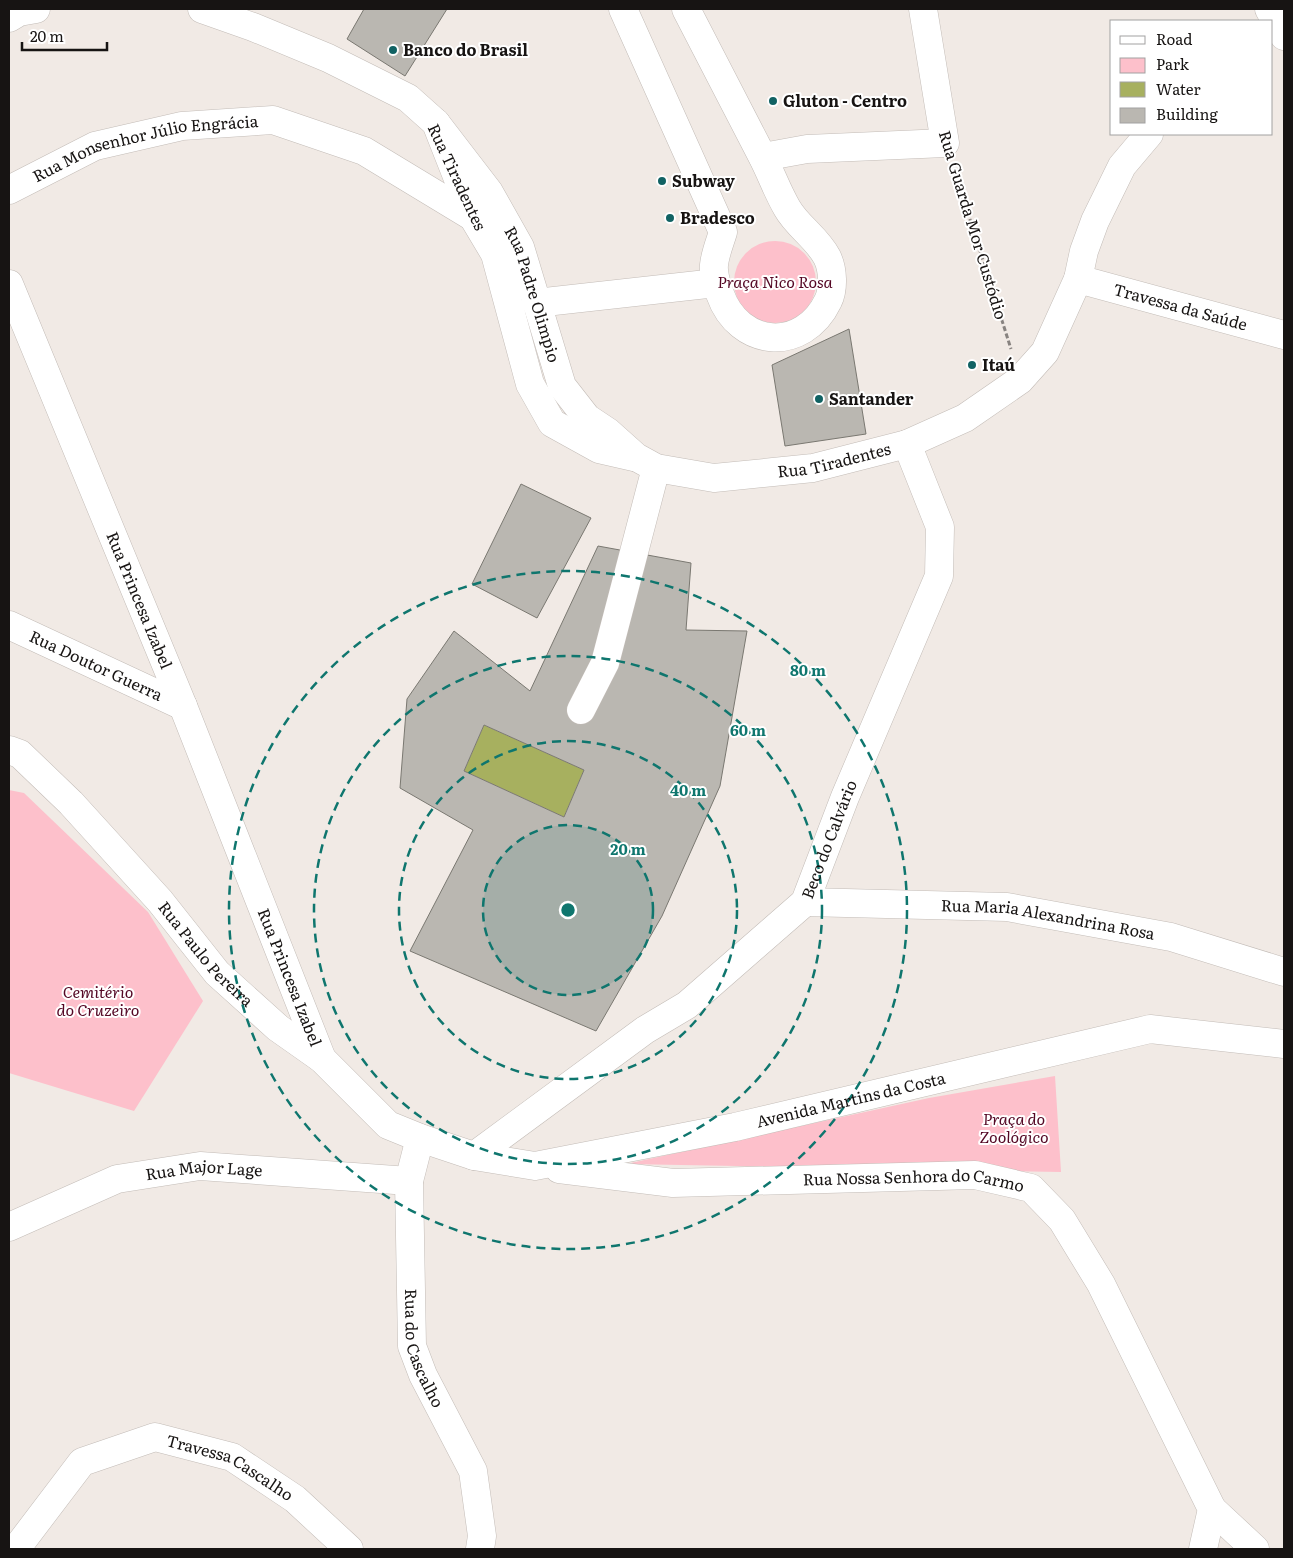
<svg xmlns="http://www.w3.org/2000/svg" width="1293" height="1558" viewBox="0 0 1293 1558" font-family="Literata,serif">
  <rect width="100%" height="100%" fill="#f1eae5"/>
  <g fill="#fdc0cb">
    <circle cx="775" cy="282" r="41"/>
    <path d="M 9,790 L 24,793 L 148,912 L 203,1001 L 134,1111 L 9,1073 Z"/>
    <path d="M 1055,1076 L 1061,1172 L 626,1164 L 929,1098 Z"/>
  </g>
  <path fill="#a7b05f" d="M 484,725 L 584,770 L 564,817 L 464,771 Z"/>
  <g fill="#bab7b1" stroke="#7a7871" fill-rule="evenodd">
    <path d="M 364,9 L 447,9 L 405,76 L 347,39 Z"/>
    <path d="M 849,329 L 866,434 L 785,446 L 772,365 Z"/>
    <path d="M 521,484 L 591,518 L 537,618 L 472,584 Z"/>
    <path d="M 598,546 L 691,563 L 686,630 L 747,631 L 720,786 L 662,916 L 596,1031 L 410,951 L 473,830 L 400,788 L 407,699 L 454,631 L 530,691 ZM 484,725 L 584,770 L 564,817 L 464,771 Z"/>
  </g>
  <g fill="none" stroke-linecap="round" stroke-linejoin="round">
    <defs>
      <g id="minor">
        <path d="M 202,9 L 253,27 L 328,58 L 408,98 L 436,123 L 473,217 L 495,254 L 530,384 L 552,423 L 599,449 L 634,457"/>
        <path d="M 623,9 L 723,232 C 720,242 715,254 714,265 C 713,275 717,285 720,294 C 739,348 803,353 828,301 C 834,289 833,269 827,257 C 817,238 797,226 787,208 C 777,191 771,173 762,156 C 737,107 711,58 686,9"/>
        <path d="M 1269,9 L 1284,36"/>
        <path d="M 9,18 L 19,12 L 36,9"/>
        <path id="s1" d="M 436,123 L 489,192 L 520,247 L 562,386 L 587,418 L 608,432 L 636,457 L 656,468 L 714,478 L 813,468 L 907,444 L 965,418 L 1020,380 L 1045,352 L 1078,279 L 1084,251 L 1095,221 L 1122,166 L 1149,134"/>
        <path d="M 763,157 L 807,149 L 945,143 L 923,9"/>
        <path id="s2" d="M 9,190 L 95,146 L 182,126 L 273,120 L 364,151 L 473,217"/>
        <path id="s3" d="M 1078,279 L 1284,335"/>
        <path id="s4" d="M 9,284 L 183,706 L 322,1059"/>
        <path d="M 536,303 L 716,283"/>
        <path id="s5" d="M 9,625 L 183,706"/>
        <path d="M 581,710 L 605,663 L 656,468"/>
        <path id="s6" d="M 9,750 L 20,754 L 71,803 L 160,901 L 217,973 L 278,1028 L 322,1059 L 388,1125 L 420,1138 L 474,1156 L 535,1166 L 735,1127 L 1150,1029 L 1284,1044"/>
        <path id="s7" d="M 805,902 L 1007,907 L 1171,937 L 1284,972"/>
        <path id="s8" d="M 420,1138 L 409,1181 L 412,1346 L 423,1375 L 473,1471 L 482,1536 L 480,1549"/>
        <path id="s9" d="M 474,1156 L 645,1030 L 687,1005 L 805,902 L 845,797 L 939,576 L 940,527 L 907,444"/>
        <path id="s10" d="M 559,1169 L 673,1183 L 975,1175 L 1031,1188 L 1062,1220 L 1101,1284 L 1212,1509 L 1203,1549"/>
        <path id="s11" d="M 9,1227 L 117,1179 L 200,1166 L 409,1181"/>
        <path d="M 1212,1509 L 1255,1549"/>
        <path id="s12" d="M 16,1549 L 82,1462 L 155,1437 L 232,1457 L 295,1499 L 349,1549"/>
      </g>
    </defs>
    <use href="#minor" stroke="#c3bcb7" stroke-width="29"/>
    <path stroke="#888380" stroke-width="3" stroke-dasharray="5 2.5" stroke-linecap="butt" d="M 954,169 L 1011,349"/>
    <use href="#minor" stroke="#fff" stroke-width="28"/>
  </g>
  <circle cx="568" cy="910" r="85" fill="#0f766e" fill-opacity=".12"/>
  <g fill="none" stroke="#0f766e" stroke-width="2.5" stroke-dasharray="9 6">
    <circle cx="568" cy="910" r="85"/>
    <circle cx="568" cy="910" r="169"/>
    <circle cx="568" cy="910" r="254"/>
    <circle cx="568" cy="910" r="339"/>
  </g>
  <g fill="#116263" stroke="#fff" stroke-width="2">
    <circle cx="393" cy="50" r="5"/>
    <circle cx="773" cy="101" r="5"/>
    <circle cx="662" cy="181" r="5"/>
    <circle cx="670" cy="218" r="5"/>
    <circle cx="972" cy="365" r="5"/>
    <circle cx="819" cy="399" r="5"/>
  </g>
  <g text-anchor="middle" stroke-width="4" stroke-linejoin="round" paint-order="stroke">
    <g font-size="16" font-weight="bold" fill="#171413" stroke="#fff" text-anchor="start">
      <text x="403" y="56">Banco do Brasil</text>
      <text x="783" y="107">Gluton - Centro</text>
      <text x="672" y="187">Subway</text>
      <text x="680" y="224">Bradesco</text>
      <text x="982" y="371">Itaú</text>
      <text x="829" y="405">Santander</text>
    </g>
    <g font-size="16" fill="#171413" stroke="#fff">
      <text dy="6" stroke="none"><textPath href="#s2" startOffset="145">Rua Monsenhor Júlio Engrácia</textPath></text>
      <text transform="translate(457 177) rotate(65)" y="6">Rua Tiradentes</text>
      <text transform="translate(973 225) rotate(73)" y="6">Rua Guarda Mor Custódio</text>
      <text dy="6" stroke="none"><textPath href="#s1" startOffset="199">Rua Padre Olimpio</textPath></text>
      <text dy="6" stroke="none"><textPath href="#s3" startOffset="106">Travessa da Saúde</textPath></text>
      <text dy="6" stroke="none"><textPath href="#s1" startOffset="602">Rua Tiradentes</textPath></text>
      <text dy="6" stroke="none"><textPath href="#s4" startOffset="342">Rua Princesa Izabel</textPath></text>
      <text dy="6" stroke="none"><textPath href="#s5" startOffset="96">Rua Doutor Guerra</textPath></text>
      <text dy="6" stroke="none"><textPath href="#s9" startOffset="485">Beco do Calvário</textPath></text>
      <text dy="6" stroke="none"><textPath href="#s7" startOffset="244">Rua Maria Alexandrina Rosa</textPath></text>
      <text dy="6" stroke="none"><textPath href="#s6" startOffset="285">Rua Paulo Pereira</textPath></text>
      <text dy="6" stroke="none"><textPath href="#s4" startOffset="748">Rua Princesa Izabel</textPath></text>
      <text dy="6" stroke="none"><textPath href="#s6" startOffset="1012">Avenida Martins da Costa</textPath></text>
      <text dy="6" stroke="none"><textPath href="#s11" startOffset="206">Rua Major Lage</textPath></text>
      <text dy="6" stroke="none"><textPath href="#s10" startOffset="356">Rua Nossa Senhora do Carmo</textPath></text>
      <text dy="6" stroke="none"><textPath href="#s8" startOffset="214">Rua do Cascalho</textPath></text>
      <text dy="6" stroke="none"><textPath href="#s12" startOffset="268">Travessa Cascalho</textPath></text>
    </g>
    <g font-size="16" font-style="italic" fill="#540724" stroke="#fff">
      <text x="775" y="288">Praça Nico Rosa</text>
      <text x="98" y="998">Cemitério<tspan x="98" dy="18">do Cruzeiro</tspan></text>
      <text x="1014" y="1125">Praça do<tspan x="1014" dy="18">Zoológico</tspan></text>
    </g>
  </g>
  <circle cx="568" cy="910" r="8" fill="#0f766e" stroke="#fff" stroke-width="2.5"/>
  <g font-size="15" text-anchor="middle" font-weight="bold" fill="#0f766e" stroke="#fff" stroke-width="4" stroke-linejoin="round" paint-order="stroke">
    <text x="808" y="676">80 m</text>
    <text x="748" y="736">60 m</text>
    <text x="688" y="796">40 m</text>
    <text x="628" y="855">20 m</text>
  </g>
  <rect width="1293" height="1558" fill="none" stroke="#171413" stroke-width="20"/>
  <rect x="1110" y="20" width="162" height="115" fill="#ffffff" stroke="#a2a1a1"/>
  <rect x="1120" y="36" width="25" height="8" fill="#ffffff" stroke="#a2a1a1"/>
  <text x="1156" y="45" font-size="15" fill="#171413">Road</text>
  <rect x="1120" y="58" width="25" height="15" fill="#fdc0cb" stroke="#a2a1a1"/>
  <text x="1156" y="70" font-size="15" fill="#171413">Park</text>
  <rect x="1120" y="82" width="25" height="15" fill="#a7b05f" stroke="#a2a1a1"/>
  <text x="1156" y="95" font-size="15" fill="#171413">Water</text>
  <rect x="1120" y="108" width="25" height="15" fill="#bab7b1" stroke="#a2a1a1"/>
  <text x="1156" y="120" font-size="15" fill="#171413">Building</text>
  <path d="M22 42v8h85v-8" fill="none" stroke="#171413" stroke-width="2.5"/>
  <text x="30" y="42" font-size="15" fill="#171413" stroke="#ffffff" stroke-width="4" paint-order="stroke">20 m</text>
</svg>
